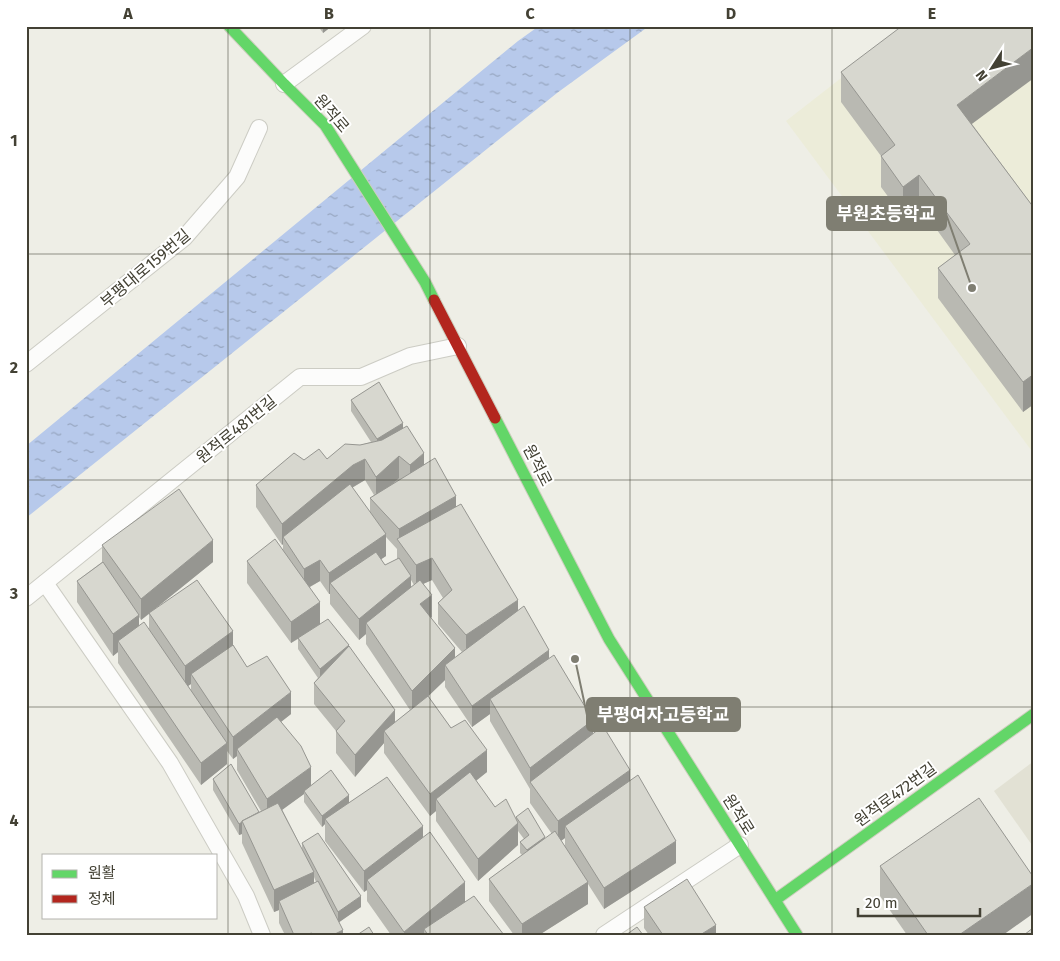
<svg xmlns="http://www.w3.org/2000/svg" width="1060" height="961" viewBox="0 0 1060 961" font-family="'Fira Sans','Noto Sans KR',sans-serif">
  <defs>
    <pattern id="water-ripples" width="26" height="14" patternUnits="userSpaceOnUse" patternTransform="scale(1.25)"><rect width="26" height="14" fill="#b7c9eb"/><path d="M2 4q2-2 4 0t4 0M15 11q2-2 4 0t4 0" fill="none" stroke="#96a5bf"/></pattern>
  </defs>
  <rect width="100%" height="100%" fill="#eeeee6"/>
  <path fill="#e2e1d4" d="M 1034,761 L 1034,848 L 994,791 Z"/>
  <path fill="#ececd9" d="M 908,26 L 1034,26 L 1034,454 L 786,121 Z"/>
  <path fill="url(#water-ripples)" d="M 539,26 L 649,26 L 557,93 L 26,518 L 26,446 L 518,41 Z"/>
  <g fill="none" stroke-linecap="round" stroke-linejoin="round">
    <defs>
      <g id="lane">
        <path d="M 284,84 L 363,26"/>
        <path d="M 26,364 L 184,238 L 237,177 L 259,128"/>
        <path d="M 45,583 L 170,763 L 246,896 L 262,935"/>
        <path d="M 26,598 L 300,377 L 361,377 L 410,356 L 458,346"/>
        <path d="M 604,935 L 740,845"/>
      </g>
      <g id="fast">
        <path d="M 229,26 L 284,84 L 325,125 L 425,282 L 434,300"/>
        <path d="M 495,418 L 609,639 L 797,935"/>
        <path d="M 775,900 L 1034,714"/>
      </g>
      <path id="jam" d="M 434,300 L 495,418"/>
    </defs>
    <use href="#lane" stroke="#ccccc4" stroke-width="18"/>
    <use href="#fast" stroke="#cecebf" stroke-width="13"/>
    <use href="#jam" stroke="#cecebf" stroke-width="13"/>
    <use href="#lane" stroke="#fcfcfb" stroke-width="16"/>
    <use href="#fast" stroke="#63d668" stroke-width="11"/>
    <use href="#jam" stroke="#b3261e" stroke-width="11"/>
  </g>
  <g fill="#b9b9b2" fill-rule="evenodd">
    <path d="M 318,26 L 332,26 L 323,33 Z"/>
    <path d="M 841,72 L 972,124 L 1034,208 L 1034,404 L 1023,412 L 938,298 L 938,268 L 955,255 L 919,205 L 903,217 L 881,187 L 881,156 L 841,102 Z"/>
    <path d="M 351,400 L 403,428 L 424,464 L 456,506 L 518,610 L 549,659 L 593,734 L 630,781 L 676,863 L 604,909 L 588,884 L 588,904 L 539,935 L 514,935 L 489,901 L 489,879 L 522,855 L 520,853 L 520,842 L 524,839 L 518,831 L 518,845 L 478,881 L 436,821 L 436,811 L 430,816 L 384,753 L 384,743 L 355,777 L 336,753 L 336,731 L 314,704 L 314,683 L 318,678 L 298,649 L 298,639 L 291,643 L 247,583 L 247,561 L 283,550 L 283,544 L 282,545 L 256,507 L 256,485 L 304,460 L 327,459 L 360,445 L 371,442 L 351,411 ZM 365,480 L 374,495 L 370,498 L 370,512 L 352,488 ZM 386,537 L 397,549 L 397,559 L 385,565 L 381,559 L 386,556 ZM 411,580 L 414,585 L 411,587 ZM 432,580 L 443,598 L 438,603 L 438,624 L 462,652 L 455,658 L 431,618 L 432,617 L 423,584 ZM 320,581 L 329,594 L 330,594 L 330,604 L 359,640 L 366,634 L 366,644 L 410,710 L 395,723 L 349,647 L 320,624 L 310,587 ZM 445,680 L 445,687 L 472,727 L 490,714 L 490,721 L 530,789 L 530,803 L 552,834 L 545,839 L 516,817 L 516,820 L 495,807 L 476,781 L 487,772 L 451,728 L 428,696 ZM 565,838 L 565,846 L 561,841 Z"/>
    <path d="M 102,545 L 213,562 L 155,609 L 233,645 L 247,667 L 291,714 L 281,722 L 311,785 L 423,837 L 465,902 L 504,935 L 391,935 L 367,901 L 367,890 L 364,892 L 325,841 L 325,824 L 322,827 L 304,802 L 304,794 L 282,809 L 302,849 L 302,843 L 361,907 L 339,922 L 343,935 L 285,935 L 279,923 L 279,910 L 274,912 L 242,843 L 242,834 L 239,835 L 213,790 L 213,779 L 259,812 L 261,811 L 237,770 L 237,756 L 233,759 L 227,751 L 227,764 L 201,785 L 118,663 L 118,652 L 113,656 L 77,602 L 77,581 L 102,562 ZM 149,614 L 149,630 L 139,626 L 139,617 L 141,620 ZM 191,684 L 191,690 L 188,686 ZM 314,877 L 316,882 L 314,883 Z"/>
    <path d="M 880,866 L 1003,935 L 907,935 L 880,896 Z"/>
    <path d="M 644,907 L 716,935 L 649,935 L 644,928 Z"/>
  </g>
  <g fill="#969691">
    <path d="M 323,26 L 332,26 L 323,33 Z"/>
    <path d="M 1034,47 L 1034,78 L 957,135 L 957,105 Z"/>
    <path d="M 919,175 L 919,205 L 903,217 L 903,187 Z"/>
    <path d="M 1034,374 L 1034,404 L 1023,412 L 1023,382 Z"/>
    <path d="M 403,423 L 403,434 L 377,451 L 377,439 Z"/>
    <path d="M 424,453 L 424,474 L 410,487 L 410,465 Z"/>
    <path d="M 399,456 L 399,478 L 376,499 L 376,477 Z"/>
    <path d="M 365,459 L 365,480 L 353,487 L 286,542 L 283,537 L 283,544 L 282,545 L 282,524 L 353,465 Z"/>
    <path d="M 456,496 L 456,518 L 399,542 L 399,529 Z"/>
    <path d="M 386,534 L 386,556 L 336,590 L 330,583 L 330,594 L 329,594 L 329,573 Z"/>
    <path d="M 213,540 L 213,562 L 141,620 L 141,599 Z"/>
    <path d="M 432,558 L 432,580 L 416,587 L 416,565 Z"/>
    <path d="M 320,560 L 320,581 L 304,590 L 304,569 Z"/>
    <path d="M 411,576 L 411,597 L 366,623 L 366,634 L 359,640 L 359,619 Z"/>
    <path d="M 432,595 L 432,617 L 420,626 L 420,604 Z"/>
    <path d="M 518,600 L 518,622 L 466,657 L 466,635 Z"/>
    <path d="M 320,602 L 320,624 L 291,643 L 291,622 Z"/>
    <path d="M 139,615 L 139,637 L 118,641 L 118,652 L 113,656 L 113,634 Z"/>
    <path d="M 233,631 L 233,653 L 191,674 L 191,684 L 185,688 L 185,666 Z"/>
    <path d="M 349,645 L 349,656 L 320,680 L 320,669 Z"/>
    <path d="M 455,648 L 455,670 L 445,665 L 445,680 L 412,712 L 412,691 Z"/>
    <path d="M 549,650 L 549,671 L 490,699 L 490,714 L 472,727 L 472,706 Z"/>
    <path d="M 291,692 L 291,714 L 240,754 L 237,749 L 237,756 L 233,759 L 233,737 Z"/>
    <path d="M 395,710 L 395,731 L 384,731 L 384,743 L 355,777 L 355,755 Z"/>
    <path d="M 593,720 L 593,741 L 530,782 L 530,768 Z"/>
    <path d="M 227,743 L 227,764 L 201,785 L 201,763 Z"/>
    <path d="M 487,750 L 487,772 L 442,807 L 436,799 L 436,811 L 430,816 L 430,794 Z"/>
    <path d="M 311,767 L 311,788 L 304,791 L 304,794 L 267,821 L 267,799 Z"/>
    <path d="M 630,770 L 630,792 L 565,826 L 565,838 L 558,843 L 558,821 Z"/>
    <path d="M 349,795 L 349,806 L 325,819 L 325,824 L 322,827 L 322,816 Z"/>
    <path d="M 242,822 L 242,834 L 239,835 L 239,824 Z"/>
    <path d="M 518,823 L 518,845 L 478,881 L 478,859 Z"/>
    <path d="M 423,826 L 423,848 L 367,880 L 367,890 L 364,892 L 364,871 Z"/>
    <path d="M 545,837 L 545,848 L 527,862 L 527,850 Z"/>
    <path d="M 676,841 L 676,863 L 604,909 L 604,888 Z"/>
    <path d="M 314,872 L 314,894 L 279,901 L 279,910 L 274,912 L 274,890 Z"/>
    <path d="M 465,882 L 465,904 L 424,929 L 424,935 L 404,935 L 404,932 Z"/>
    <path d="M 588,882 L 588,904 L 539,935 L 522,935 L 522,924 Z"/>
    <path d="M 1034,883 L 1034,913 L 1003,935 L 959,935 Z"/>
    <path d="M 361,896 L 361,907 L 338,923 L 338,912 Z"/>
    <path d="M 716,925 L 716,935 L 700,935 Z"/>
    <path d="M 343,930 L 343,935 L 333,935 Z"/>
  </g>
  <g fill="#d7d7cf" stroke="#969691">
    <path d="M 902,26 L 1034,26 L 1034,47 L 957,105 L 1034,208 L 1034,374 L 1023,382 L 938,268 L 970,244 L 919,175 L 903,187 L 881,156 L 895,145 L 841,72 Z"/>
    <path d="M 379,382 L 403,423 L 377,439 L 351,400 Z"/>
    <path d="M 407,426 L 424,453 L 410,465 L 399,456 L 376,477 L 365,459 L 353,465 L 282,524 L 256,485 L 294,453 L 304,460 L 319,449 L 327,459 L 345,444 L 360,445 L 382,440 Z"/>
    <path d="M 435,458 L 456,496 L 399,529 L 370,498 Z"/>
    <path d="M 350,484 L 386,534 L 329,573 L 320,560 L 304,569 L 283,537 Z"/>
    <path d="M 179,489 L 213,540 L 141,599 L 102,545 Z"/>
    <path d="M 461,504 L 518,600 L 466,635 L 438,603 L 452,590 L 432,558 L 416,565 L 397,539 Z"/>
    <path d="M 275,539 L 320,602 L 291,622 L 247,561 Z"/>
    <path d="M 376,552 L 385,565 L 399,558 L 411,576 L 359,619 L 330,583 Z"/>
    <path d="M 103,562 L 139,615 L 113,634 L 77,581 Z"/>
    <path d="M 197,580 L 233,631 L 185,666 L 149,613 Z"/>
    <path d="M 420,580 L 432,595 L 420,604 L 455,648 L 412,691 L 366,623 Z"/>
    <path d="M 524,606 L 549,650 L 472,706 L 445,665 Z"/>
    <path d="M 328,619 L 349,645 L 320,669 L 298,638 Z"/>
    <path d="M 144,622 L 227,743 L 201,763 L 118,641 Z"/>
    <path d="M 233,645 L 247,667 L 267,656 L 291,692 L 233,737 L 191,674 Z"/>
    <path d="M 349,646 L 395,710 L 355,755 L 336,731 L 345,721 L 314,683 Z"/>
    <path d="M 554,655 L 593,720 L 530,768 L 490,699 Z"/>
    <path d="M 428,696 L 451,728 L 465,720 L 487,750 L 430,794 L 384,731 Z"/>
    <path d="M 277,717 L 301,746 L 311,767 L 267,799 L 237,749 Z"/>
    <path d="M 603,726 L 630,770 L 558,821 L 530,782 Z"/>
    <path d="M 231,764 L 259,812 L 242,821 L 242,822 L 239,824 L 213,779 Z"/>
    <path d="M 331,770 L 349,795 L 322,816 L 304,791 Z"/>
    <path d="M 470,772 L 495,807 L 506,799 L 518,823 L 478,859 L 436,799 Z"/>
    <path d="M 638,775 L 676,841 L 604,888 L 565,826 Z"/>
    <path d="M 387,777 L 423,826 L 364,871 L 325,819 Z"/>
    <path d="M 979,798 L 1034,878 L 1034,883 L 959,935 L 928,935 L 880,866 Z"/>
    <path d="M 278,803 L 314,872 L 274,890 L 242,821 Z"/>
    <path d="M 528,808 L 545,837 L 527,850 L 520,842 L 529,835 L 516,817 Z"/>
    <path d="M 555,831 L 588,882 L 522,924 L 489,879 Z"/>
    <path d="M 430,832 L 465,882 L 404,932 L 367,880 Z"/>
    <path d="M 318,833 L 361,896 L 338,912 L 302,843 Z"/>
    <path d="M 687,879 L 716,925 L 700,935 L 663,935 L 644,907 Z"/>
    <path d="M 318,881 L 343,930 L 333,935 L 316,935 L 311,933 L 308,935 L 294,935 L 279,901 Z"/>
    <path d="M 474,896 L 504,935 L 428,935 L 424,929 Z"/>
    <path d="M 369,927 L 374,935 L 357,935 Z"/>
    <path d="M 637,927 L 643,935 L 626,935 Z"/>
    <path d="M 1034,927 L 1034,935 L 1024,935 Z"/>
  </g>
  <path fill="none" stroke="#434134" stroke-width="1" stroke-opacity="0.55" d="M 228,26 L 228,935M 430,26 L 430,935M 630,26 L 630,935M 832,26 L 832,935M 26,254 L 1034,254M 26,480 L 1034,480M 26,707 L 1034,707"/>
  <g text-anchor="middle" stroke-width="4" stroke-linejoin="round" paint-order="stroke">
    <g font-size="16" fill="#434134" stroke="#fff">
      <text transform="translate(332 113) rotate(50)" y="6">원적로</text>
      <text transform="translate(145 268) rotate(-40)" y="6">부평대로159번길</text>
      <text transform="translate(236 429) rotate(-39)" y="6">원적로481번길</text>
      <text transform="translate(538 465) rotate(63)" y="6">원적로</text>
      <text transform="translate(895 794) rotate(-36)" y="6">원적로472번길</text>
      <text transform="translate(739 814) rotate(58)" y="6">원적로</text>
    </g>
  </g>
  <path fill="none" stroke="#7f7e72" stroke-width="2" d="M972 288L946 214M575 659L587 715"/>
  <g fill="#7f7e72" stroke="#fff" stroke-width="2">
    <circle cx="972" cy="288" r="5"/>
    <circle cx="575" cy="659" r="5"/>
  </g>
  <g fill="#7f7e72" stroke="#7f7e72" stroke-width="2">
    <rect x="827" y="197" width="119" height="33" rx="5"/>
    <rect x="587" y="698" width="153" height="33" rx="5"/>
  </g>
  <g font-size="18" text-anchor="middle" font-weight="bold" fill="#fff">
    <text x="886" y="220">부원초등학교</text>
    <text x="663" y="721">부평여자고등학교</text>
  </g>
  <rect width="1060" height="961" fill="none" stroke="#ffffff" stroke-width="55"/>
  <rect x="42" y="854" width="175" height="65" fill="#ffffff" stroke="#b4b3ae"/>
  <rect x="52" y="870" width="25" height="8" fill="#63d668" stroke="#b4b3ae"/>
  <text x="88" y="878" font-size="15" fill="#434134">원활</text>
  <rect x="52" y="895" width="25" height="8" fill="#b3261e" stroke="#b4b3ae"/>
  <text x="88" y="904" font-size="15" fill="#434134">정체</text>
  <g transform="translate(992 68) rotate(234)" stroke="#ffffff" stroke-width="4" paint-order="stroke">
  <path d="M0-4L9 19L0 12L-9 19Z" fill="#434134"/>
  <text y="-8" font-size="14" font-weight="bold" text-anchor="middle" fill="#434134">N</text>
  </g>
  <path d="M858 908v8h122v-8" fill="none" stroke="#434134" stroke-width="2.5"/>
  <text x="865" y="908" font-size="15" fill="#434134" stroke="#ffffff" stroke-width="4" paint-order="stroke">20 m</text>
  <rect x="28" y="28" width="1004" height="906" fill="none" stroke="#434134" stroke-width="2"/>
  <g font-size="16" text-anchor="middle" font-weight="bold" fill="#434134">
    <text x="128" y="19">A</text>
    <text x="329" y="19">B</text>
    <text x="530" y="19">C</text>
    <text x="731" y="19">D</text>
    <text x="932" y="19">E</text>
    <text x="14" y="146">1</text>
    <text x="14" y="373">2</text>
    <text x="14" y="599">3</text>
    <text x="14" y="826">4</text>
  </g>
</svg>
